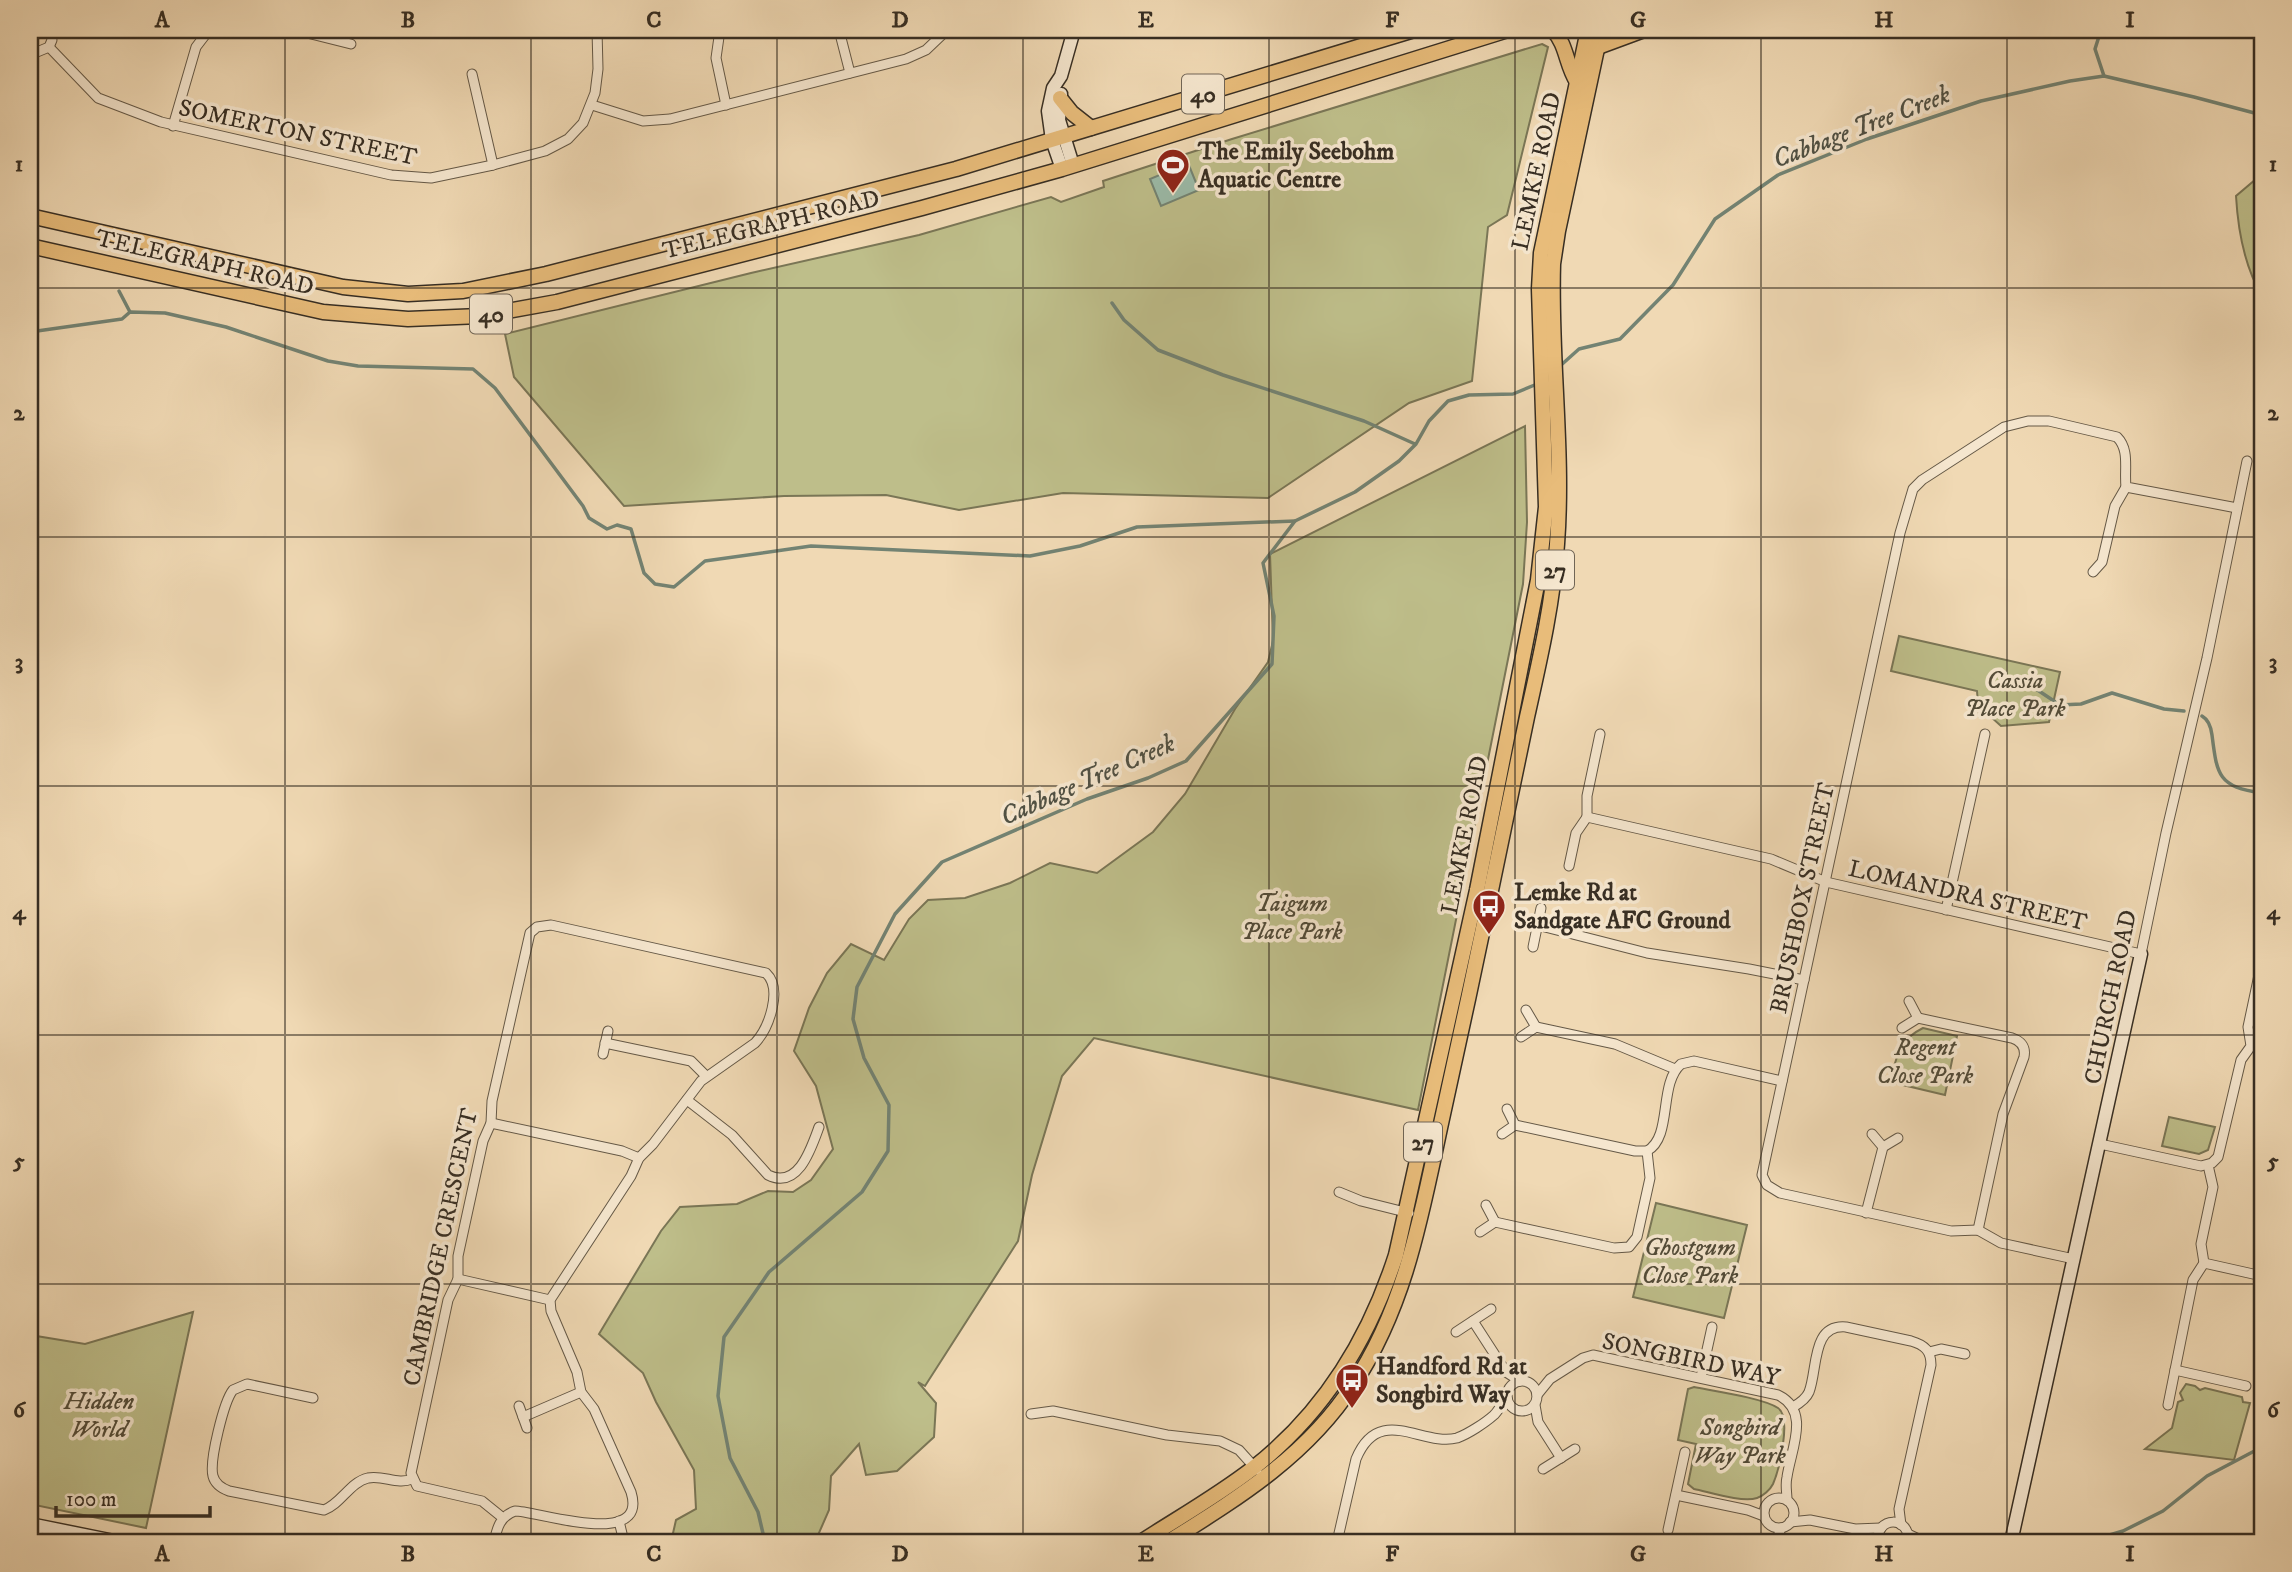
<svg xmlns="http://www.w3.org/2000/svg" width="2292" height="1572" viewBox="0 0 2292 1572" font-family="'IM FELL DW Pica',serif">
  <rect width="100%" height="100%" fill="#f0d9b4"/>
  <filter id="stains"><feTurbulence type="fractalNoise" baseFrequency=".00286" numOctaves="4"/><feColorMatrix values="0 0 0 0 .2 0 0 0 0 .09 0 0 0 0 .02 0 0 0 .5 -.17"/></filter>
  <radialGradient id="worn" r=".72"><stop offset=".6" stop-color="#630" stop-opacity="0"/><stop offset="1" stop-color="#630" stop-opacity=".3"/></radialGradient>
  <g fill="#bebe8a" stroke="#7a7656" stroke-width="2">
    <path d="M 1542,44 L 1548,47 L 1507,215 L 1488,227 L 1472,381 L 1409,403 L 1268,498 L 1063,493 L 959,510 L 886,495 L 784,496 L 624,506 L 514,377 L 505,334 L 751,273 L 919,235 L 1051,197 L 1061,202 L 1104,187 L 1103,181 L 1232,139 Z"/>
    <path d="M 2262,174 L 2262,296 C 2244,266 2238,231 2236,196 Z"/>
    <path d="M 1525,426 L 1527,522 L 1523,584 L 1418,1110 L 1094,1038 L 1062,1076 L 1032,1175 L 1018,1241 L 925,1386 L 918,1382 L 936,1403 L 934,1437 L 897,1471 L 866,1475 L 859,1444 L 831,1476 L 829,1510 L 815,1542 L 671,1542 L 676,1520 L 696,1509 L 694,1470 L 656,1402 L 643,1373 L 599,1334 L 661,1231 L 680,1207 L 737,1204 L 768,1191 L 793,1192 L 811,1180 L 833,1149 L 816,1086 L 794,1051 L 809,1008 L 827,973 L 851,944 L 884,960 L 909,919 L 928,900 L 965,898 L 1010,883 L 1050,863 L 1097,873 L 1153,832 L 1185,794 L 1235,709 L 1268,662 L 1273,641 L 1270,554 Z"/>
    <path d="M 1899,636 L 2060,672 L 2049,722 L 2001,726 L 1990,716 L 1979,717 L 1977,691 L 1891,671 Z"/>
    <path d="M 1923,1028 L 1957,1036 L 1945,1095 L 1890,1082 C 1897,1057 1897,1041 1923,1028 Z"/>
    <path d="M 2169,1117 L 2215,1127 L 2208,1150 L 2199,1154 L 2162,1146 Z"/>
    <path d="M 1656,1203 L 1747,1225 L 1724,1318 L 1633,1297 Z"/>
    <path d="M 193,1312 L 146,1528 L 30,1504 L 30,1335 L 85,1344 Z"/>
    <path d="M 2186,1384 L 2195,1386 L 2200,1390 L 2205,1388 L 2242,1397 L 2243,1402 L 2250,1403 L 2234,1460 L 2145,1449 L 2172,1428 L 2178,1402 L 2183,1400 L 2180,1393 Z"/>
    <path d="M 1694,1387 C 1714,1391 1763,1398 1778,1408 C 1792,1417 1779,1470 1773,1484 C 1770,1490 1763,1496 1757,1498 C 1742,1503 1709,1492 1694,1489 L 1688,1484 L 1696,1444 L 1678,1440 L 1688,1389 Z"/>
  </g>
  <path fill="#9bbba9" stroke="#738373" stroke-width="2" d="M 1188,163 L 1199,190 L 1161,206 L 1150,179 Z"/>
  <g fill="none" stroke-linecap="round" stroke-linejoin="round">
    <g stroke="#738373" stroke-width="3.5">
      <path d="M 2101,30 L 2095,49 L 2104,76"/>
      <path d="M 119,291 L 130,312"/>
      <path d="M 1112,303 L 1124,320 L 1158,350 L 1223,375 L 1364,421 L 1415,444"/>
      <path d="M 30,332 L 122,319 L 130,312 L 165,313 L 226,327 L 328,361 L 358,366 L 473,369 L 495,388 L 583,506 L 589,518 L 607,529 L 617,525 L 631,529 L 644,573 L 655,584 L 674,587 L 705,561 L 811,546 L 1030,556 L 1080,546 L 1137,527 L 1295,521"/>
      <path d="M 1560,366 L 1579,349 L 1620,339 L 1673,285 L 1715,219 L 1778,175 L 1867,139 L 1981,101 L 2070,81 L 2104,76 L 2194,97 L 2262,115"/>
      <path d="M 2036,689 L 2060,705 L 2081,704 L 2112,693 L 2164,709 L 2184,711"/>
      <path d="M 2202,716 C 2209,720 2211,727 2212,735 C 2217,775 2218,787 2262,793"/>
      <path d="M 765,1542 L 758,1512 L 730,1458 L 718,1396 L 724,1337 L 769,1272 L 862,1192 L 888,1151 L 889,1105 L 864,1058 L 853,1019 L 857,987 L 895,914 L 942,862 L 1087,799 L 1148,778 L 1186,761 L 1272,664 L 1274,616 L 1263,563 L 1295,521 L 1355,492 L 1399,461 L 1416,444 L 1429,421 L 1448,401 L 1469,395 L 1513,394 L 1537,384"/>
      <path d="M 2086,1542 L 2123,1531 L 2163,1511 L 2207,1476 L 2262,1447"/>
    </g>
    <defs>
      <g id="street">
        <path d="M 295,30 L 351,44"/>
        <path d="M 720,30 L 716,58 L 726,105"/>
        <path d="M 839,30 L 850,73"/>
        <path d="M 49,47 L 98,98 L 161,122 L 391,175 L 431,178 L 493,165 L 545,151 L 568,139 L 583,123 L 595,93 L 598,69 L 597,30"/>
        <path d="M 30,49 L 37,52 L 49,47 L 52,40 L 50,30"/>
        <path d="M 472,74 L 493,165"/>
        <path d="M 592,105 L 643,121 L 670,119 L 906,59 L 926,50 L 947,30"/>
        <path d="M 173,126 L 196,47 L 209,30"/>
        <path d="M 2093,572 L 2102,562 L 2115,506 L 2126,487"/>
        <path d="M 1587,817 L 1587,796 L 1600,734"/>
        <path d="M 1569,866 L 1576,833 L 1587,817 L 1771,859 L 1826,882 L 2141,954 L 2166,833 L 2207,658 L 2247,461"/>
        <path d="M 1946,910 L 1985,734"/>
        <path d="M 1537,925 L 1647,953 L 1749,969 L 1804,980"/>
        <path d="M 1533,947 L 1541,908"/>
        <path d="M 1918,1018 L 2012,1038 C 2021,1041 2026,1047 2024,1057 L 2003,1114 L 1978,1230"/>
        <path d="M 1536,1027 L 1615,1044 L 1675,1069"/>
        <path d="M 1902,1028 L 1918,1018 L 1909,1001"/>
        <path d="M 1521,1037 L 1536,1027 L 1526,1010"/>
        <path d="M 605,1043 L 691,1061 L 706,1076"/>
        <path d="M 603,1054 L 608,1031"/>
        <path d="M 687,1100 L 732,1135 L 768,1175 C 798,1190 811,1149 819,1127"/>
        <path d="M 491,1123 L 622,1151 L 639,1158"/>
        <path d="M 1515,1125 L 1635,1151 L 1647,1151 C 1673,1137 1658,1084 1681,1064 L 1694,1061 L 1782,1081"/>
        <path d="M 1502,1134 L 1515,1125 L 1507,1109"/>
        <path d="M 1872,1134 L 1883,1147 L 1898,1138"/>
        <path d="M 2100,1144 L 2201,1166 L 2212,1163 L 2218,1157 L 2241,1060 L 2251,1046 L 2248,1027 L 2262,961"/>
        <path d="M 2208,1165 L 2213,1187 L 2201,1244 L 2204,1263 L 2262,1276"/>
        <path d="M 1339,1192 L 1361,1201 L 1409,1213"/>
        <path d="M 1866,1213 L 1883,1147"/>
        <path d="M 1495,1222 L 1614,1248 L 1629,1247 L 1637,1237 L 1650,1178 L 1647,1151"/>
        <path d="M 1480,1232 L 1495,1222 L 1486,1205"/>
        <path d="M 2074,1259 L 2001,1243 L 1978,1230 L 1951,1231 L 1780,1193 L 1767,1185 L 1762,1175 L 1900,533 L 1913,489 L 1922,480 L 2004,427 L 2028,421 L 2049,421 L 2117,437 C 2130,450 2124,469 2126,487 L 2237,508"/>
        <path d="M 458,1279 L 550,1300"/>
        <path d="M 1473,1321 L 1506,1372 L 1520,1381"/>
        <path d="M 1456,1332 L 1491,1309"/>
        <path d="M 1929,1352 L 1941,1349 L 1965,1354"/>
        <path d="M 2175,1370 L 2246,1386"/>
        <path d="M 1701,1377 L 1712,1327"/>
        <circle cx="1522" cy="1396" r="15"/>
        <path d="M 1537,1395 L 1550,1379 L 1583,1358 L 1593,1355 L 1778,1395 C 1811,1411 1791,1449 1787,1477 C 1785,1485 1787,1492 1787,1500"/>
        <path d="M 313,1398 L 247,1384 L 233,1390 C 224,1401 209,1461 213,1476 C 215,1484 221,1488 229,1491 L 324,1510 C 341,1504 350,1482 368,1478 C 384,1475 397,1485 412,1479"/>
        <path d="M 1535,1405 L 1538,1422 L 1561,1458"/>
        <path d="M 2168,1405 L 2193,1280 L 2204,1263"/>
        <path d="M 519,1406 L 527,1428"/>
        <path d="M 1793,1407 C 1800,1403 1806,1399 1809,1392 C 1818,1369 1811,1324 1846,1327 L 1911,1341 C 1925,1345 1931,1351 1931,1365 L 1899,1509 L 1901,1525"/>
        <path d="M 1031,1414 L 1053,1411 L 1167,1435 L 1220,1441 L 1239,1450 L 1257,1470"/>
        <path d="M 523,1417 L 581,1392"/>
        <path d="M 1543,1469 L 1575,1449"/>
        <path d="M 1676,1495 L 1748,1510 L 1764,1516"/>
        <circle cx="1779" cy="1513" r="15"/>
        <path d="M 619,1521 L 624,1542"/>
        <path d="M 1790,1522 L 1810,1520 L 1855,1529 L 1881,1528"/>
        <path d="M 1668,1530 L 1685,1452"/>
        <path d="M 1908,1534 L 1925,1542"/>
        <path d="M 494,1542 C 497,1528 500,1516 515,1511 C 537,1511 649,1550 631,1492 L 594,1409 L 581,1392 L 577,1372 L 551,1311 L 550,1300 L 631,1176 L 639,1158 L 653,1144 L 701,1081 L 755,1043 C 769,1028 783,989 766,973 L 551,925 L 537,927 L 530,933 L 492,1101 L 491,1123 L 483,1141 L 458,1256 L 458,1279 L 448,1300 L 411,1473 L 417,1486 L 482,1501 L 503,1518"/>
        <path d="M 1337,1542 L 1356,1459 C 1379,1403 1422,1447 1457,1438 C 1468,1434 1485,1423 1494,1415 C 1499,1410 1502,1403 1507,1398"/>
        <path d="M 1776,1542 L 1781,1528"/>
        <path d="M 1878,1542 C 1875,1516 1911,1515 1908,1542"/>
      </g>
      <g id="secondary">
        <path d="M 1061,94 L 1059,120 L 1073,165"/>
        <path d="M 1062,169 L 1052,140 L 1048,111 L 1053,88 L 1061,76 L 1074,30"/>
        <path d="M 30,1524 L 119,1542"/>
        <path d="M 30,1536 L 60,1542"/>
        <path d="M 2011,1542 L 2141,954"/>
      </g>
      <g id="primary">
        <path d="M 1553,30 C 1567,45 1566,65 1577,82"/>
        <path d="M 1598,47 L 1644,30"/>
        <path d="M 1060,98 L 1072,113 L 1091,128"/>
        <path d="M 30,216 L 343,287 L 408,294 L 463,291 L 546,274 L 956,169 L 1414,30"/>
        <path d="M 30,246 L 323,312 L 408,319 L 480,316 L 557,302 L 922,208 L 1062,169 L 1508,30"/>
        <path d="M 1141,1542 C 1178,1518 1217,1496 1252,1469 C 1323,1414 1369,1339 1396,1255 L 1477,890 L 1538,580 L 1546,507 L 1539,289 L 1541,253 L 1588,30"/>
        <path d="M 1168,1542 C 1238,1498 1307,1456 1353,1385 C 1405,1307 1421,1217 1440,1128 C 1457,1050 1474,973 1490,895 C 1502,835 1515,776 1527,717 C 1540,659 1553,603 1557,544 C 1564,451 1550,357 1553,264 L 1558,231 L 1601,30"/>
      </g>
    </defs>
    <use href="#street" stroke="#655947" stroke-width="11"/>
    <use href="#secondary" stroke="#372e23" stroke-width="15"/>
    <use href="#primary" stroke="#372e23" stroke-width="17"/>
    <use href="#street" stroke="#f5e6ce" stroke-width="9"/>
    <use href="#secondary" stroke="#f5e6ce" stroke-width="12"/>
    <use href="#primary" stroke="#e8bc7a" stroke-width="14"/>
  </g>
  <path fill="none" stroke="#372e23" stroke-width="2" stroke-opacity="0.55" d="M 285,30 L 285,1542M 531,30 L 531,1542M 777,30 L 777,1542M 1023,30 L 1023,1542M 1269,30 L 1269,1542M 1515,30 L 1515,1542M 1761,30 L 1761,1542M 2007,30 L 2007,1542M 30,288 L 2262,288M 30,537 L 2262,537M 30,786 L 2262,786M 30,1035 L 2262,1035M 30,1284 L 2262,1284"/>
  <defs>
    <symbol id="stadium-pin" viewBox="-11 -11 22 30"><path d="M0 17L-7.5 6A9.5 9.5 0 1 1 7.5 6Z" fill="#8f2418" stroke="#f5e6ce"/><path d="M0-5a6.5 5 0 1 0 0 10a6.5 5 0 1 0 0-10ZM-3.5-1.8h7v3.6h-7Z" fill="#fff"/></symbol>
    <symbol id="bus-pin" viewBox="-11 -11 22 30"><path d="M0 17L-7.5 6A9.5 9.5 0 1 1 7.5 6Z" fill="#8f2418" stroke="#f5e6ce"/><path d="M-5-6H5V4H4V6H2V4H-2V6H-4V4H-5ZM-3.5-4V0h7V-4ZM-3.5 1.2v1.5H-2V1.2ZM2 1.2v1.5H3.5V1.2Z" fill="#fff"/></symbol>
  </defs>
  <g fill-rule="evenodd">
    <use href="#stadium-pin" x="1154" y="146" width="38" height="52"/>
    <use href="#bus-pin" x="1470" y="887" width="38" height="52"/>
    <use href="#bus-pin" x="1333" y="1361" width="38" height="52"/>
  </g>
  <g text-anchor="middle" stroke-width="7" stroke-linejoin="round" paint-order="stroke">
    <g fill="#f5e6ce" stroke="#706556" stroke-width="2">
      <rect x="1182" y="74.5" width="42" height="39" rx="5"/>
      <rect x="470" y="294.5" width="42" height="39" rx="5"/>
      <rect x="1536" y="550.5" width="38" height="39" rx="5"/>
      <rect x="1404" y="1122.5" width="38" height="39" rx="5"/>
    </g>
    <g font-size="23" font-weight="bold" fill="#372e23">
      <text x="1203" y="102">40</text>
      <text x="491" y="322">40</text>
      <text x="1555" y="578">27</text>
      <text x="1423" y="1150">27</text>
    </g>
    <g font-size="24" fill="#372e23" stroke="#f5e6ce">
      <text transform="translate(298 132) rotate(12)" y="8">SOMERTON STREET</text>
      <text transform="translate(1536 171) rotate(-78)" y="8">LEMKE ROAD</text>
      <text transform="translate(771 224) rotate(-14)" y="8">TELEGRAPH ROAD</text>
      <text transform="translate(205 262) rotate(13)" y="8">TELEGRAPH ROAD</text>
      <text transform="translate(1464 835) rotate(-79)" y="8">LEMKE ROAD</text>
      <text transform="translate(1968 895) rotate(13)" y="8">LOMANDRA STREET</text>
      <text transform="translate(1802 898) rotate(-78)" y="8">BRUSHBOX STREET</text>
      <text transform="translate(2110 997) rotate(-78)" y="8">CHURCH ROAD</text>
      <text transform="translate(440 1247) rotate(-78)" y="8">CAMBRIDGE CRESCENT</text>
      <text transform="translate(1691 1359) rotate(12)" y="8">SONGBIRD WAY</text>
    </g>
    <g font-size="24" font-weight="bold" fill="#372e23" stroke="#f5e6ce" text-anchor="start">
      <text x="1198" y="159">The Emily Seebohm<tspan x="1198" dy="28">Aquatic Centre</tspan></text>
      <text x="1514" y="900">Lemke Rd at<tspan x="1514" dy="28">Sandgate AFC Ground</tspan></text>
      <text x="1376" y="1374">Handford Rd at<tspan x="1376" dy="28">Songbird Way</tspan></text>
    </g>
    <g font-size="24" font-style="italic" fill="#524b38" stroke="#f5e6ce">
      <text x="2015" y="688">Cassia<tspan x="2015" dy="28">Place Park</tspan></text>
      <text x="1292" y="911">Taigum<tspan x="1292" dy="28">Place Park</tspan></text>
      <text x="1925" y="1055">Regent<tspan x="1925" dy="28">Close Park</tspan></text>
      <text x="1690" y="1255">Ghostgum<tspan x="1690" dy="28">Close Park</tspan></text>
      <text x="99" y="1409">Hidden<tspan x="99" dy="28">World</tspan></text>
      <text x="1740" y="1435">Songbird<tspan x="1740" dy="28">Way Park</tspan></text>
    </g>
    <g font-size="26" font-style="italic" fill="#505144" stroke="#f5e6ce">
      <text transform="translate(1861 126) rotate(-21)" y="9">Cabbage Tree Creek</text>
      <text transform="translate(1087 779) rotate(-24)" y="9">Cabbage Tree Creek</text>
    </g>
  </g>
  <rect width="2292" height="1572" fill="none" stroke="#f0d9b4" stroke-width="77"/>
  <path d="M56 1506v10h154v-10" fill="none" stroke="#372e23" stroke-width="3.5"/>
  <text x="66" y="1506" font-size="21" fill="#372e23" stroke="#f5e6ce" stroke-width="5" paint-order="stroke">100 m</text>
  <rect x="38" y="38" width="2216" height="1496" fill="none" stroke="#372e23" stroke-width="2.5"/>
  <g font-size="23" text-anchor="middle" font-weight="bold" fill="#372e23">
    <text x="162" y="27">A</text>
    <text x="408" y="27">B</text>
    <text x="654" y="27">C</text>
    <text x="900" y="27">D</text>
    <text x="1146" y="27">E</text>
    <text x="1392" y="27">F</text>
    <text x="1638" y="27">G</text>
    <text x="1884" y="27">H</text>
    <text x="2130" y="27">I</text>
    <text x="19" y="171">1</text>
    <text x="2273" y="171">1</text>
    <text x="19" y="420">2</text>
    <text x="2273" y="420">2</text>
    <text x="19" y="669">3</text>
    <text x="2273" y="669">3</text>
    <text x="19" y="919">4</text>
    <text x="2273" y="919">4</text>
    <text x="19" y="1168">5</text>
    <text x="2273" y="1168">5</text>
    <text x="19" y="1417">6</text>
    <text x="2273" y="1417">6</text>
    <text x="162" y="1561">A</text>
    <text x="408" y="1561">B</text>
    <text x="654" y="1561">C</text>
    <text x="900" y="1561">D</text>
    <text x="1146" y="1561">E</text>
    <text x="1392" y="1561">F</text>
    <text x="1638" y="1561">G</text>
    <text x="1884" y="1561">H</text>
    <text x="2130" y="1561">I</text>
  </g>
  <rect width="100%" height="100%" filter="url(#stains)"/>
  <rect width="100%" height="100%" fill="url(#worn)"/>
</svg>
